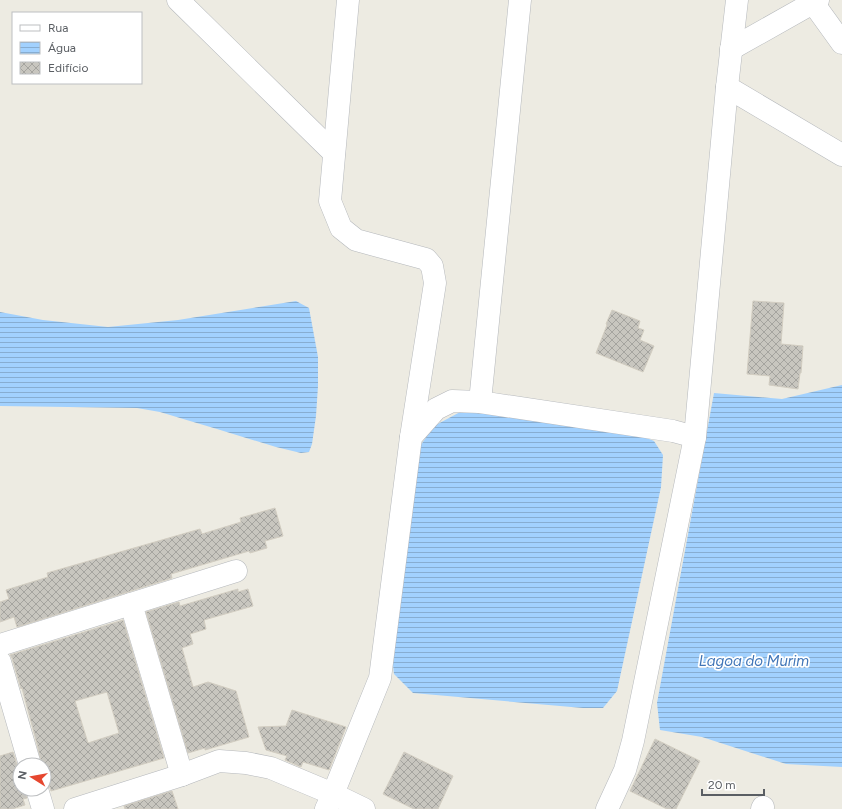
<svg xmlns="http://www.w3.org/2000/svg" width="842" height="809" viewBox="0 0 842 809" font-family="Figtree,sans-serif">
  <defs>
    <pattern id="water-rules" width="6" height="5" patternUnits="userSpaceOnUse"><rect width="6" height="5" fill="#a2d1fe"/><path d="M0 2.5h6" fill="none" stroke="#87add1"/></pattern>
    <pattern id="building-cross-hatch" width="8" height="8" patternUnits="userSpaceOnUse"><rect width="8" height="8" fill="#c8c6bf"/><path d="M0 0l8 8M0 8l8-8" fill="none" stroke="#a5a49f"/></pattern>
  </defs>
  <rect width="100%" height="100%" fill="#edebe2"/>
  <g fill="url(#water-rules)">
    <path d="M 296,301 L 309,308 L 318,357 L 318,386 L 316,416 L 312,444 L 309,452 L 301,453 L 276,447 L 217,429 L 190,421 L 160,412 L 137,408 L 0,406 L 0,312 L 43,320 L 108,327 L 178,320 Z"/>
    <path d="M 842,385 L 842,767 L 786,764 L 702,737 L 660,730 L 657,703 L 714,393 L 782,399 Z"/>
    <path d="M 462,411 L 627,430 L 654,441 L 663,455 L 661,487 L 617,691 L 603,708 L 583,708 L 413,693 L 394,674 L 391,648 L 418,449 L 434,426 Z"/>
  </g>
  <g fill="url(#building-cross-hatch)" stroke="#d2cdc1" fill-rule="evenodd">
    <path d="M 753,301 L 784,303 L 781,344 L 803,346 L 801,373 L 800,373 L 798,389 L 769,385 L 770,376 L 747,374 Z"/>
    <path d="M 612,310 L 640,321 L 638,328 L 644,330 L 640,340 L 654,346 L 643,372 L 596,353 L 607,325 L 606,324 Z"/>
    <path d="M 275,508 L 283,536 L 265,541 L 267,548 L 250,553 L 249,551 L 171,574 L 172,578 L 17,627 L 14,617 L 0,622 L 0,602 L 9,599 L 6,590 L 48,577 L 47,573 L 200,529 L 202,534 L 241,522 L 240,518 Z"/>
    <path d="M 238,589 L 238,592 L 248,589 L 253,606 L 204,620 L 206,629 L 190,634 L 193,644 L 182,648 L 193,687 L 208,682 L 236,691 L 249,737 L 205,750 L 205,748 L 188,753 L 146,612 L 179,602 L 180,606 Z"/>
    <path d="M 123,620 L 164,758 L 51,791 L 49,785 L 44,779 L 44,765 L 42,765 L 37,744 L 22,688 L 21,689 L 12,658 L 10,655 ZM 107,692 L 119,733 L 88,743 L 75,701 Z"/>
    <path d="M 292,710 L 346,727 L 329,770 L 303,762 L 301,767 L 285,760 L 287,756 L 266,750 L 258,727 L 286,726 Z"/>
    <path d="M 655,739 L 700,761 L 676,809 L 667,809 L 630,791 Z"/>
    <path d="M 13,752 L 18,768 L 20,772 L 20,789 L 25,789 L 27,798 L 23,799 L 25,805 L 12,809 L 0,809 L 0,756 Z"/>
    <path d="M 404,752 L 453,776 L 438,809 L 414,809 L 383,794 Z"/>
    <path d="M 172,791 L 178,809 L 125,809 L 124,806 Z"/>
  </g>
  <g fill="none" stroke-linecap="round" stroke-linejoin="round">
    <defs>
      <g id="minor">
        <path d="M 178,0 L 334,153"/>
        <path d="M 348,0 L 330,201 L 341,228 L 356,240 L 426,259 L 432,266 L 435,283 L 411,437"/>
        <path d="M 811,0 L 842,43"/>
        <path d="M 731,49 L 818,0"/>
        <path d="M 727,87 L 842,155"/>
        <path d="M 480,402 L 520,0"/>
        <path d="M 131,604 L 182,775"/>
        <path d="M 0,645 L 236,571"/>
        <path d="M 0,662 L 30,765"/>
        <path d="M 37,789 L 43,809"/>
        <path d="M 75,809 L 182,775 L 219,761 L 246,763 L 271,768 L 333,794 L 364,809"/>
        <path d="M 326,809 L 333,794 L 380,678 L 411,437 L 436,409 L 452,401 L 480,402 L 673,431 L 695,437"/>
        <path d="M 607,809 L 625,770 L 633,741 L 695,437 L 727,87 L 737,0"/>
        <path d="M 762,809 L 763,807"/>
      </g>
    </defs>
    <use href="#minor" stroke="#b5b8bc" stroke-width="23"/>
    <use href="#minor" stroke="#fff" stroke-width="22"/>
  </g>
  <g text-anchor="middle" stroke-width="3.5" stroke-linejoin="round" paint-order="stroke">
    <g font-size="15" font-style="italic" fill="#4176b8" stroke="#fff">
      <text x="754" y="666">Lagoa do Murim</text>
    </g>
  </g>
  <rect x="12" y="12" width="130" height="72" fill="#ffffff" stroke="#bdbfc1"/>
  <rect x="20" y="25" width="20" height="6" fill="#ffffff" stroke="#bdbfc1"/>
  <text x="48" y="32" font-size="12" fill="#5a5e63">Rua</text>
  <rect x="20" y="42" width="20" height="12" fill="url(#water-rules)" stroke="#bdbfc1"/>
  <text x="48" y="52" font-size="12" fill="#5a5e63">Água</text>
  <rect x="20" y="62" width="20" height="12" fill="url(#building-cross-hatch)" stroke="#bdbfc1"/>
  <text x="48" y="72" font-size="12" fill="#5a5e63">Edifício</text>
  <g transform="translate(32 777) rotate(281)"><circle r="19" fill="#ffffff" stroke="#bdbfc1"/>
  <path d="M0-3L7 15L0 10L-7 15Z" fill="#e6472f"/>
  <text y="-6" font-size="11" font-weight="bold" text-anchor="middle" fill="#5a5e63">N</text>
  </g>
  <path d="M702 789v6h62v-6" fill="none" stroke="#5a5e63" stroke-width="2"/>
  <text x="708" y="789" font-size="12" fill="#5a5e63" stroke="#ffffff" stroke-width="3" paint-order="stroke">20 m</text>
</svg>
